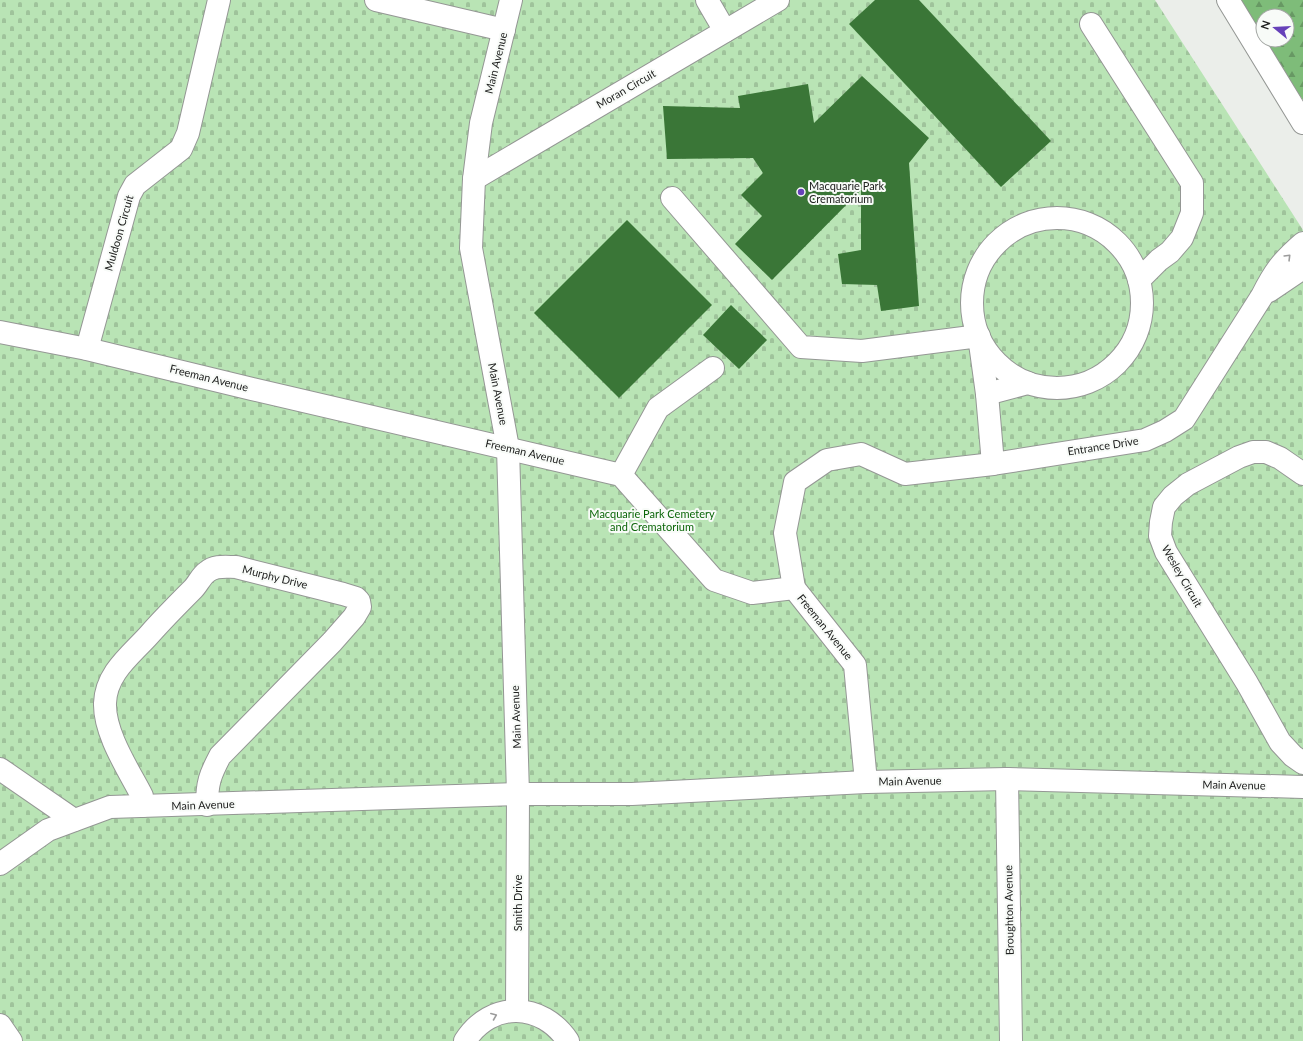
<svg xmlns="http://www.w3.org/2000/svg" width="1303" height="1041" viewBox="0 0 1303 1041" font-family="Lato,sans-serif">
  <defs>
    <pattern id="forest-firs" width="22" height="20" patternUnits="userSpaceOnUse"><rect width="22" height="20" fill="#7ebc79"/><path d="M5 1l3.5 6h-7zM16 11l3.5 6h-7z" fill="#679863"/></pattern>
    <pattern id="cemetery-stones" width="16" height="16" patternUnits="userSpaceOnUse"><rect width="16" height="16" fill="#b9e4b5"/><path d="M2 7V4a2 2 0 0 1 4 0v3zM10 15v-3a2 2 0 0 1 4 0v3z" fill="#9fc39b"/></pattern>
  </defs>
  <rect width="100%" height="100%" fill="#ebeeea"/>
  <path fill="url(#forest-firs)" fill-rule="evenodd" d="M 1230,0 L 1303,0 L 1303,100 ZM 1263,16 L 1287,16 L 1287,40 L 1263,40 Z"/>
  <path fill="url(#cemetery-stones)" d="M 0,0 L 1155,0 L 1303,230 L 1303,1041 L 0,1041 Z"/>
  <g fill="#3a7637">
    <path d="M 875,0 L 919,0 L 1051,141 L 1001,187 L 849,24 Z"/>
    <path d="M 862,76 L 929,138 L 909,163 L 919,306 L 881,311 L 877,285 L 842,284 L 838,254 L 861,250 L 861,190 L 772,280 L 735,244 L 762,216 L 741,195 L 763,173 L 753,158 L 667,159 L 663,106 L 740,108 L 738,96 L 808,84 L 814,123 Z"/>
    <path d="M 627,220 L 712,305 L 619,398 L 534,313 Z"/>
    <path d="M 731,305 L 767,340 L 739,369 L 703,335 Z"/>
  </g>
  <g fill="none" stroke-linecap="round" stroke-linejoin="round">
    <defs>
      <g id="minor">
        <path d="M 376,0 L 504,30"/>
        <path d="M 511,0 L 481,123 L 474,179 L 471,248 L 508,448 L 518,794 L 517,1011"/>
        <path d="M 707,0 L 725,31"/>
        <path d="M 1228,0 L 1303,123"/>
        <path d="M 1091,24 L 1192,183 L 1192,213 L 1182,238 L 1170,252 L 1159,260 L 1139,280"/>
        <path d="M 474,179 L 778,0"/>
        <path d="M 672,198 L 801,347 L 862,351 L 979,336 L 987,394 L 993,464"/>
        <circle cx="1057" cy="303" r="85"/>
        <path d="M 1269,291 L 1303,268"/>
        <path d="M 0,332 L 87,349 L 252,389 L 621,475 L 714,580 L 752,593 L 794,588 L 855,665 L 866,782"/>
        <path d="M 87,349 L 129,196 L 135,185 L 181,149 L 188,133 L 219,0"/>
        <path d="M 987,394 L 1028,383"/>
        <path d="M 1303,474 L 1280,458 L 1266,452 L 1253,452 L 1239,457 L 1188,484 L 1173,496 L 1164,507 L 1161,522 L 1160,536 L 1166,552 L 1247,683 L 1280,742 L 1293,756 L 1303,763"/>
        <path d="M 621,475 L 658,408 L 713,368"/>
        <path d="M 794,588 L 785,533 L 795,482 L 827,460 L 861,454 L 905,474 L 993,464 L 1145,440 L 1165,431 L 1184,419 L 1262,296 C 1274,272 1282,261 1303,243"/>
        <path d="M 0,769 L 74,820"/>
        <path d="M 1007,779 L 1011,1041"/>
        <path d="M 142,806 L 142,796 C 128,769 104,733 105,703 C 106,673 131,655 149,635 C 163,619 178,604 193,589 C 198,584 201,576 207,572 C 215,565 226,567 236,567 L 343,594 L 356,598 L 359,601 L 360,607 L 354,617 L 332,642 L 220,756 C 210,775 207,783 207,805"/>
        <path d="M 0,864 L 48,830 L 110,807 L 518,794 L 632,794 L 866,782 L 1007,779 L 1303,787"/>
        <path d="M 0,1025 L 11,1041"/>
        <path d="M 465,1041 C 491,1000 542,1002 568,1041"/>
      </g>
    </defs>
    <use href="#minor" stroke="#949794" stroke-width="24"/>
    <use href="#minor" stroke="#fff" stroke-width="22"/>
  </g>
  <defs><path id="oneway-chevron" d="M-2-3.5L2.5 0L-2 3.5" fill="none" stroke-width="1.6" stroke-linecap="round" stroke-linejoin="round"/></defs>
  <g stroke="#9c9c9c">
    <use href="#oneway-chevron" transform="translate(1288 257) rotate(-45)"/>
    <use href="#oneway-chevron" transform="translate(494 1016) rotate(-22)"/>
  </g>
  <circle fill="#6641b9" stroke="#f8fbf8" stroke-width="1.5" cx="801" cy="192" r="4"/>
  <g text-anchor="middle" stroke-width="4" stroke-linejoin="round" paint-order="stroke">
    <g font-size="11" fill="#222322" stroke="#f8fbf8">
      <text transform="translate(496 63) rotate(-76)" y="4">Main Avenue</text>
      <text transform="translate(626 89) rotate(-30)" y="4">Moran Circuit</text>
      <text transform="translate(119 233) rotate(-74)" y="4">Muldoon Circuit</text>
      <text transform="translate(209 378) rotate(14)" y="4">Freeman Avenue</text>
      <text transform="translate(498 394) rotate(79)" y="4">Main Avenue</text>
      <text transform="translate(1103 446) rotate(-9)" y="4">Entrance Drive</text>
      <text transform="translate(525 452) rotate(13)" y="4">Freeman Avenue</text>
      <text transform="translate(1182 576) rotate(60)" y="4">Wesley Circuit</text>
      <text transform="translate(275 577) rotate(14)" y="4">Murphy Drive</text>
      <text transform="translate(825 627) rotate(51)" y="4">Freeman Avenue</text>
      <text transform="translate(516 717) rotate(-92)" y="4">Main Avenue</text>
      <text transform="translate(910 781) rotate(-1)" y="4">Main Avenue</text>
      <text transform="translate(1234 785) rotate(1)" y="4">Main Avenue</text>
      <text transform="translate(203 805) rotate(-2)" y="4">Main Avenue</text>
      <text transform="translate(518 903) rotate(-90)" y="4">Smith Drive</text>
      <text transform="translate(1009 910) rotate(-91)" y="4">Broughton Avenue</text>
    </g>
    <g font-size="11" fill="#222322" stroke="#f8fbf8" text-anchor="start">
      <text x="809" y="190">Macquarie Park<tspan x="809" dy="13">Crematorium</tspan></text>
    </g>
    <g font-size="11" fill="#0b6609" stroke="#f8fbf8">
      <text x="652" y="518">Macquarie Park Cemetery<tspan x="652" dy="13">and Crematorium</tspan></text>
    </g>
  </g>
  <g transform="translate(1275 28) rotate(288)"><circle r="19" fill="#f8fbf8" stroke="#a2a5a2"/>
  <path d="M0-3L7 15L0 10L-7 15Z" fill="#6641b9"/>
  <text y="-6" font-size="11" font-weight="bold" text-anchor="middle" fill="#222322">N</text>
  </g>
</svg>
